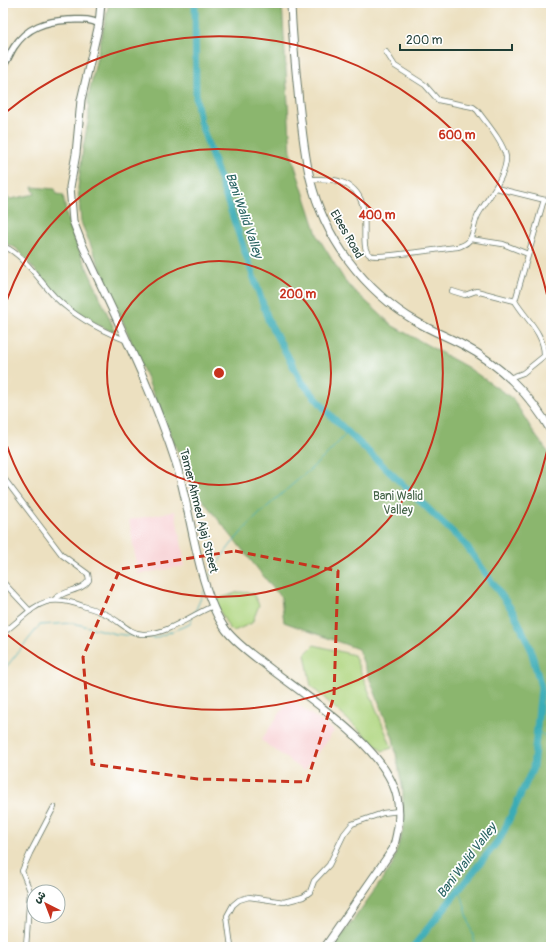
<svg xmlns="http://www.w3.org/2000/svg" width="554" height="950" viewBox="0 0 554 950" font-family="Pangolin,'Playpen Sans Arabic',sans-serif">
  <rect width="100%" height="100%" fill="#fff"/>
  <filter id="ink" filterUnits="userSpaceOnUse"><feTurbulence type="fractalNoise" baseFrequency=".025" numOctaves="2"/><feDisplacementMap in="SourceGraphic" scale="8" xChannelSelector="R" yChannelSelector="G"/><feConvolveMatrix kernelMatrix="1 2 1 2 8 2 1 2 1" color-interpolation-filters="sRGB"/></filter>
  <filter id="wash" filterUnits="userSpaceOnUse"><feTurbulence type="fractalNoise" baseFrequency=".012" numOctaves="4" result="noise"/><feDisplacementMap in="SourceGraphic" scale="16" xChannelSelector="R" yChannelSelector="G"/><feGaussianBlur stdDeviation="0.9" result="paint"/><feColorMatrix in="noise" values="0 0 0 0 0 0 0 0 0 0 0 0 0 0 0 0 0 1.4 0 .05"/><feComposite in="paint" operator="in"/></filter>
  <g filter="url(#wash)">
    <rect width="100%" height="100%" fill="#ece0c0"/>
    <g fill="#f7cfd2">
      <path d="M 175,511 L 183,552 L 184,566 L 138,574 L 129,520 Z"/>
      <path d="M 290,699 L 334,731 L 304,771 L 261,740 Z"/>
    </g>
    <g fill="#afd57f" stroke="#67895a">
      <path d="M 239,592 L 253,593 L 259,605 L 252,623 L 234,631 L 229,628 L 214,600 Z"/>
      <path d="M 314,645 L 354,655 L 392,748 L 382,751 L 311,686 L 305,654 Z"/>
    </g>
    <g fill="#8bb66e" stroke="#557a51">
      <path d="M 109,3 L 282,3 L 291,154 L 318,237 L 347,284 L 393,326 L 467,367 L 513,399 L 536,436 L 551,456 L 551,947 L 334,947 L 392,866 L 403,830 L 403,791 L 393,738 L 358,649 L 284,622 L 281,598 L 193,488 L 81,222 L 78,188 L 83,148 L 89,117 L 88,98 Z"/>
      <path d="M 32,187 L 55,189 L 57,194 L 63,195 L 67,217 L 79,250 L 115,331 L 108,330 L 93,322 L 61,300 L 16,248 L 3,242 L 3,196 L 11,199 L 35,194 Z"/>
    </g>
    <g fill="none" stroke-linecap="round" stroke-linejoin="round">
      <g stroke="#3bacb6" stroke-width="1">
        <path d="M 537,3 L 551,8"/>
        <path d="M 208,581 C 231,531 282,495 322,459 C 331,451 339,441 348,432"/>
        <path d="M 194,614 L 204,591"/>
        <path d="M 3,671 L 40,625 L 73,623 L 116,634 L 155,638 L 190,624 L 192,618"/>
        <path d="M 538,731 L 551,741"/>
        <path d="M 460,889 L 476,947"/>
      </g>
      <path stroke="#3bacb6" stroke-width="7" d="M 195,3 L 196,98 L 200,121 L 269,322 L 302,382 L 332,417 L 465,544 L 514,613 L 530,647 L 541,687 L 533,768 L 501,837 L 413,947"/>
    </g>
  </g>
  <g filter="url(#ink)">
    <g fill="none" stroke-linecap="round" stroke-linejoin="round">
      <defs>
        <g id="minor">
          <path d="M 310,179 C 320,180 331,178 341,182 C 380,195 355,247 370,255 C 376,259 445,248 458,247 C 463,245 468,244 470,239 C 474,232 474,223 478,215 C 486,200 507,176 506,157 C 504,143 485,121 477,110 L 473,107 L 438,100 L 425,85 L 395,66 L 386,52"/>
          <path d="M 496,188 L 545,200"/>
          <path d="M 470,239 L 503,244 L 528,254"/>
          <path d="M 3,246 C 25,255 39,281 55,297 C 75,317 100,330 125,340"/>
          <path d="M 452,291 L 465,295 L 476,291 L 515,301"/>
          <path d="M 509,378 L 523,373 L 544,356 C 545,334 525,318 515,301 L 543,203 L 545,200 L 551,199"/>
          <path d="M 3,477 L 62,555 L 88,574 L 89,580 C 82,592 65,589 55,599"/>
          <path d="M 3,582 L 30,611"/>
          <path d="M 3,633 C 35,609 40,591 83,606 C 93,609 103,612 111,617 C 121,623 131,634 143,634 C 167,635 191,615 213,606"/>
          <path d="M 26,947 L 30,891 L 22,871 L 30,853 L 54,807"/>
          <path d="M 231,947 L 227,916 L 233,905 L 239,900 L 249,897 L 284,902 L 303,897 L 310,892 L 314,881 L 329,865 L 344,834 L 352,824 L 383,813 L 399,811"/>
        </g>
        <path id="tertiary" d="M 3,66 C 8,60 10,53 14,47 C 27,27 46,21 69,20 C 80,20 89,18 99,24"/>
        <path id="primary" d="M 101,3 L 99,24 L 81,100 L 76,154 L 70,187 L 73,221 L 82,244 C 114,315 152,388 176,463 C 191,510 198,592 226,630 C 236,643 250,653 263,663 C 302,694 386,746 397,797 C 401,815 398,831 393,849 L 325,947"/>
        <path id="trunk" d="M 291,3 C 292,36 296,69 299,103 C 302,128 304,153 310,178 C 324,238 364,291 417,322 C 432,331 448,337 463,345 C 499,364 531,395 551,431"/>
      </defs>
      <use href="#minor" stroke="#677665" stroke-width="6"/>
      <use href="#tertiary" stroke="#677665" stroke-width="8"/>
      <use href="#primary" stroke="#677665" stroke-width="9"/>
      <use href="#trunk" stroke="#677665" stroke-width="9"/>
      <use href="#minor" stroke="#fff" stroke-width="4.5"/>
      <use href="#tertiary" stroke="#fff" stroke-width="5.5"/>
      <use href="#primary" stroke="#fff" stroke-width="7"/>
      <use href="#trunk" stroke="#fff" stroke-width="7"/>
    </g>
  </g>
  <path fill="none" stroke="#c8321e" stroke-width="3" stroke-dasharray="8 5" stroke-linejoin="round" d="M 235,551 L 338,571 L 334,696 L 307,782 L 198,779 L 92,764 L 83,657 L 120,569 Z"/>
  <g fill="none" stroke="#c8321e" stroke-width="2">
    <circle cx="219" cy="373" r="112"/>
    <path d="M3 313A224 224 0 1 1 3 433"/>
    <path d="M551 432A337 337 0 0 1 5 633M5 113A337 337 0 0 1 551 314"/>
  </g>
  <g text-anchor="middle" stroke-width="3.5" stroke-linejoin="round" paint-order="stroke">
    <g font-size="12" fill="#1f3d34" stroke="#fff">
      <text transform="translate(347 234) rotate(60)" y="4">Elees Road</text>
      <text transform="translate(199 511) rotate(76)" y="4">Tamer Ahmed Ajaj Street</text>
    </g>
    <g font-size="12" fill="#436347" stroke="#fff">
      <text x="398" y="500">Bani Walid<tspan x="398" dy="14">Valley</tspan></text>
    </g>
    <g font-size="13" font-style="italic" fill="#296462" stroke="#fff">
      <text transform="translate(245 215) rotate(71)" y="5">Bani Walid Valley</text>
      <text transform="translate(466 860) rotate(-53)" y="5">Bani Walid Valley</text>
    </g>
  </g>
  <circle cx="219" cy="373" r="6" fill="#c8321e" stroke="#fff" stroke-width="2"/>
  <g font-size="12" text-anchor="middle" font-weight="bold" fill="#c8321e" stroke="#fff" stroke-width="3.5" stroke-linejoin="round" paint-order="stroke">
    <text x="457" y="139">600 m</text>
    <text x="377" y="219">400 m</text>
    <text x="298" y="298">200 m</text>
  </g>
  <rect width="554" height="950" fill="none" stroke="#fff" stroke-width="16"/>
  <g transform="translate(46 904) rotate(318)"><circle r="19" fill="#ffffff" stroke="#a5b1ae"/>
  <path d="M0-3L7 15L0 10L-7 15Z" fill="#c8321e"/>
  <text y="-6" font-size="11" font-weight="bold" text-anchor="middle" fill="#1f3d34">ش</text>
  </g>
  <path d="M400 44v6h112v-6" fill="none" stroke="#1f3d34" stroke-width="2"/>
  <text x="406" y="44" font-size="12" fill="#1f3d34" stroke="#ffffff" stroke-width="3" paint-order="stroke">200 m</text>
</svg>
